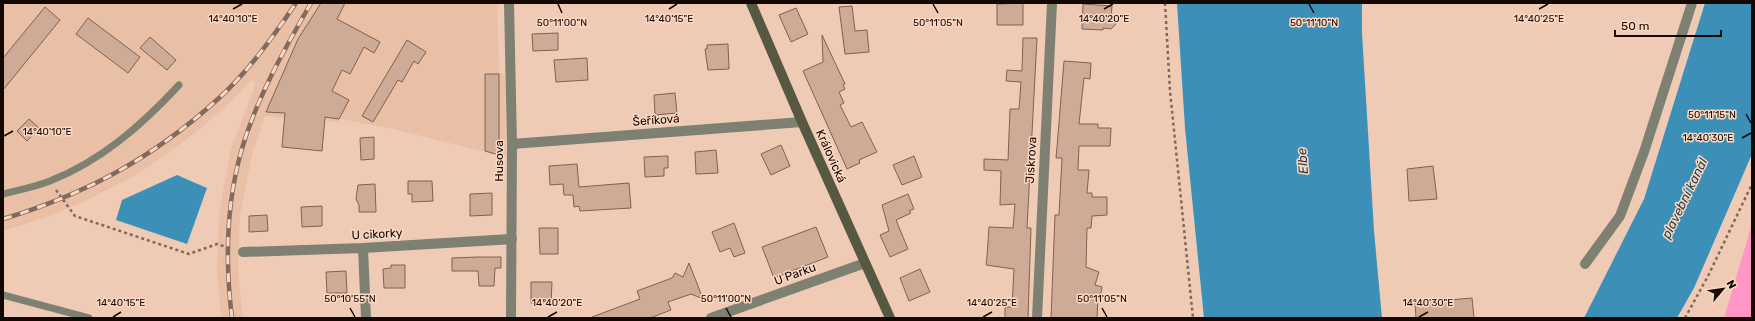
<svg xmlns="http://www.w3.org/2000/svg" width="1755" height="321" viewBox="0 0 1755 321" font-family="Rubik,sans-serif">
  <rect width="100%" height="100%" fill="#efcbb6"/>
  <path fill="#e9bfa5" d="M 7,3 L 497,3 L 499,73 L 505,74 L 506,157 L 394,129 L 340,119 L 338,122 L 265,116 L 252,155 L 240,215 L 238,270 L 243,318 L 221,318 L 217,270 L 219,213 L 231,149 L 256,83 L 252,79 L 226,106 L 200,129 L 171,151 L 136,175 L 83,202 L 44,218 L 3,231 L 3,8 Z"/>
  <path fill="#ff96c5" d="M 1752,224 L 1752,318 L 1724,318 Z"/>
  <g fill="#3c90b8">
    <path d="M 1177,3 L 1362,3 L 1362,33 L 1374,231 L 1382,318 L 1204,318 L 1185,128 Z"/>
    <path d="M 1705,3 L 1752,3 L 1752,154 L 1694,288 L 1677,318 L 1584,318 L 1644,199 Z"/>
    <path d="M 177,175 L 207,188 L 187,244 L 116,220 L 122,200 Z"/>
  </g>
  <g fill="#cdab96" stroke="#81614e">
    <path d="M 321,3 L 345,3 L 337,19 L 380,42 L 374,53 L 364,47 L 350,74 L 342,70 L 332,91 L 349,100 L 339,119 L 325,117 L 322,151 L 282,147 L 285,113 L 266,112 L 298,39 Z"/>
    <path d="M 1023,3 L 1023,25 L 997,25 L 997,4 Z"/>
    <path d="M 1083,4 L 1112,6 L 1111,16 L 1116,24 L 1111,29 L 1103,28 L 1103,30 L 1082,29 Z"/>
    <path d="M 852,6 L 855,31 L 867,30 L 869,52 L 845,54 L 839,7 Z"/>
    <path d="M 45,7 L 60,20 L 3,90 L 3,58 Z"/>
    <path d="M 796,8 L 808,34 L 791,42 L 779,15 Z"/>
    <path d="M 88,18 L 140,57 L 128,73 L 76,34 Z"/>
    <path d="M 558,33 L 558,50 L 533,51 L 532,34 Z"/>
    <path d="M 822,35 L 845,84 L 843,85 L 845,89 L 839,92 L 844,103 L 840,105 L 851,127 L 862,122 L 877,152 L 859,160 L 860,163 L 847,169 L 803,71 L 823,62 Z"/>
    <path d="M 150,37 L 176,60 L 167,70 L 140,48 Z"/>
    <path d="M 1023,38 L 1037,38 L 1027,228 L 1031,228 L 1028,318 L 1005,318 L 1005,307 L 1012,307 L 1014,269 L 986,265 L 987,257 L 989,227 L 1013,228 L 1015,204 L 1000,205 L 1001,171 L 984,170 L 984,159 L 1008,160 L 1010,109 L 1019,109 L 1021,82 L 1006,81 L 1007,70 L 1022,71 Z"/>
    <path d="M 407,40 L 426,52 L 418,64 L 414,61 L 402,82 L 398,80 L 373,122 L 362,116 Z"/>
    <path d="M 728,44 L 729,69 L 708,70 L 705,49 L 707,49 L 707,45 Z"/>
    <path d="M 587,58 L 588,80 L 556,82 L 554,60 Z"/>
    <path d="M 1064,61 L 1091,63 L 1090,79 L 1084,78 L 1079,124 L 1098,124 L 1098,128 L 1111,128 L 1110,146 L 1079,146 L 1078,170 L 1089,170 L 1087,193 L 1092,193 L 1092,197 L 1107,197 L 1107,215 L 1092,216 L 1091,228 L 1087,228 L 1086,267 L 1099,272 L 1095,285 L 1102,287 L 1100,298 L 1098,297 L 1097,318 L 1051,318 L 1055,215 L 1059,215 L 1062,158 L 1056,158 L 1057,147 Z"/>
    <path d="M 485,74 L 499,74 L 499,155 L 485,151 Z"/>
    <path d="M 675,93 L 677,113 L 655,115 L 654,95 Z"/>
    <path d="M 29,119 L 39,128 L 27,141 L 17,131 Z"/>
    <path d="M 374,137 L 374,159 L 361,160 L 360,138 Z"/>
    <path d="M 781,145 L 790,166 L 771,175 L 761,154 Z"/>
    <path d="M 716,150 L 718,173 L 696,174 L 695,152 Z"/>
    <path d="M 668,156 L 668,168 L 664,168 L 664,176 L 645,177 L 644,157 Z"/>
    <path d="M 914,156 L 922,177 L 902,185 L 893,165 Z"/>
    <path d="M 577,164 L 579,187 L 629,183 L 631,208 L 580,211 L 579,206 L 574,207 L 573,195 L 564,195 L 563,184 L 550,185 L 549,166 Z"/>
    <path d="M 1433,166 L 1437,199 L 1409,201 L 1407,169 Z"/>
    <path d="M 408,181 L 432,181 L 433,201 L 412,202 L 412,194 L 408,194 Z"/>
    <path d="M 375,184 L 376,212 L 359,212 L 359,205 L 356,199 L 358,185 Z"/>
    <path d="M 492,193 L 492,215 L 470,216 L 470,194 Z"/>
    <path d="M 908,194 L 914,209 L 909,211 L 911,213 L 896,220 L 908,249 L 890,257 L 880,235 L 889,231 L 882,205 Z"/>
    <path d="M 322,206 L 322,226 L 302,227 L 301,207 Z"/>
    <path d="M 267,215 L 268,231 L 249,232 L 249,216 Z"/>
    <path d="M 734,223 L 745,253 L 734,257 L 730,248 L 720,252 L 712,232 Z"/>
    <path d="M 816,227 L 828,257 L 774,278 L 762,247 Z"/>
    <path d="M 539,228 L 558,228 L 558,254 L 540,254 Z"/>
    <path d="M 478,257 L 501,257 L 501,268 L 495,268 L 494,286 L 479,286 L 478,271 L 452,271 L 452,258 Z"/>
    <path d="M 689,263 L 703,299 L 691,294 L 668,302 L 671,310 L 650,318 L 592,318 L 592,317 L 640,299 L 637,291 L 672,278 L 675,273 L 683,277 Z"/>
    <path d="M 391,265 L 405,265 L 405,288 L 384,288 L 383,269 L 391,268 Z"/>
    <path d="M 920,269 L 930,292 L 909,301 L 900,278 Z"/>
    <path d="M 346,271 L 347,293 L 327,293 L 326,272 Z"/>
    <path d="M 531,282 L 552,282 L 551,303 L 531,303 Z"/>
    <path d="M 1472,298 L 1474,318 L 1416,318 L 1415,303 Z"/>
  </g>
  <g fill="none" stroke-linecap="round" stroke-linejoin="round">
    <g stroke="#80685b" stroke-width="2.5" stroke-dasharray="3 3" stroke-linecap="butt">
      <path d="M 1165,3 L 1170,91 L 1193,318"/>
      <path d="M 56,190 L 75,216 L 189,254 L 217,244 L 232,249"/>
      <path d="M 1685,318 L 1708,276 L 1752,184"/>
    </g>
    <g stroke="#7e8071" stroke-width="7">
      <path d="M 3,194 C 18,190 35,187 50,181 C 101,161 142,125 179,85"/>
      <path d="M 3,295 L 89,318"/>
    </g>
    <g stroke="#7e8071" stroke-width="10">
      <path d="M 509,3 L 512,144 L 511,318"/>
      <path d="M 512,144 L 802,122"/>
      <path d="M 363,248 L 366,318"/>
      <path d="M 243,252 L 363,248 L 512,239"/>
      <path d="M 1585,264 L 1620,216 L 1644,152 L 1692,3"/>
      <path d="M 711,318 L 865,263"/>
      <path d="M 1037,318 L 1052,3"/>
    </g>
    <path stroke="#565842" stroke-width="10" d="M 751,3 L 802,122 L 890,318"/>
    <defs>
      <g id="rail">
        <path d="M 3,219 C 86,194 153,158 218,99 C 248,72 273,37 296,3"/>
        <path d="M 232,318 C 225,262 226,206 241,152 C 256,99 284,50 311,3"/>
      </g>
    </defs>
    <use href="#rail" stroke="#826a5d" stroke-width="4.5"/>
    <use href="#rail" stroke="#fcd8c2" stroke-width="3" stroke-dasharray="9" stroke-linecap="butt"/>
  </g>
  <path fill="none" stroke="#140803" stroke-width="1.5" d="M 558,4 L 562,13M 933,4 L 938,13M 1309,4 L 1314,13M 233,9 L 242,4M 669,9 L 677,4M 1104,9 L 1113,4M 1539,9 L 1548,4M 1746,114 L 1751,123M 4,136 L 13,131M 1742,138 L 1751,133M 350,308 L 355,317M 726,308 L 731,317M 1102,308 L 1107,317M 113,317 L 121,312M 548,317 L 557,312M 983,317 L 992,312M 1419,317 L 1428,312"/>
  <g text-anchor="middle" stroke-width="3" stroke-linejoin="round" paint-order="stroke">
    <g font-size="12" fill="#140803" stroke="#fcd8c2">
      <text transform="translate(656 120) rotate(-4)" y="4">Šeříková</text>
      <text transform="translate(831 156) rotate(66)" y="4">Královická</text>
      <text transform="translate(1031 160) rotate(-87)" y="4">Jiskrova</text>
      <text transform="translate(499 161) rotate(-90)" y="4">Husova</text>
      <text transform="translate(377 234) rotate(-3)" y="4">U cikorky</text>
      <text transform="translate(795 274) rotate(-20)" y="4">U Parku</text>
    </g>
    <g font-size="13" font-style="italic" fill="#243e4b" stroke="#fcd8c2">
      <text transform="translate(1302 161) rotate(-94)" y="5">Elbe</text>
      <text transform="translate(1684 198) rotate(-64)" y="5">plavební kanál</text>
    </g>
  </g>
  <g font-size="10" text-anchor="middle" fill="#140803" stroke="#fcd8c2" stroke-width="3" stroke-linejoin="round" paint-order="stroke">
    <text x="233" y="22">14°40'10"E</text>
    <text x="669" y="22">14°40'15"E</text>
    <text x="1104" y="22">14°40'20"E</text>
    <text x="1539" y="22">14°40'25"E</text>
    <text x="562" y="26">50°11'00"N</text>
    <text x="938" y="26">50°11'05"N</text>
    <text x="1314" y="26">50°11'10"N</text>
    <text x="1712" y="118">50°11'15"N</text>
    <text x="47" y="135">14°40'10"E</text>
    <text x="1708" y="141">14°40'30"E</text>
    <text x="350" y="302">50°10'55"N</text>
    <text x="726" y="302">50°11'00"N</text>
    <text x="1102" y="302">50°11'05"N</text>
    <text x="121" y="306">14°40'15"E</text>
    <text x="557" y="306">14°40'20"E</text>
    <text x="992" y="306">14°40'25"E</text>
    <text x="1428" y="306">14°40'30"E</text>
  </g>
  <rect width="1755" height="321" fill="none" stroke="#140803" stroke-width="8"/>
  <g transform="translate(1723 289) rotate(61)" stroke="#fcd8c2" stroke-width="3" paint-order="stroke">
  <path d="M0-3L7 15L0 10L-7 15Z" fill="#140803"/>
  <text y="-6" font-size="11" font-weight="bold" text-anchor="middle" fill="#140803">N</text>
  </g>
  <path d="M1615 30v6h106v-6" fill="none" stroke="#140803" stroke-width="2"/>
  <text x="1621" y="30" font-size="12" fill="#140803" stroke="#fcd8c2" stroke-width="3" paint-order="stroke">50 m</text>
</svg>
